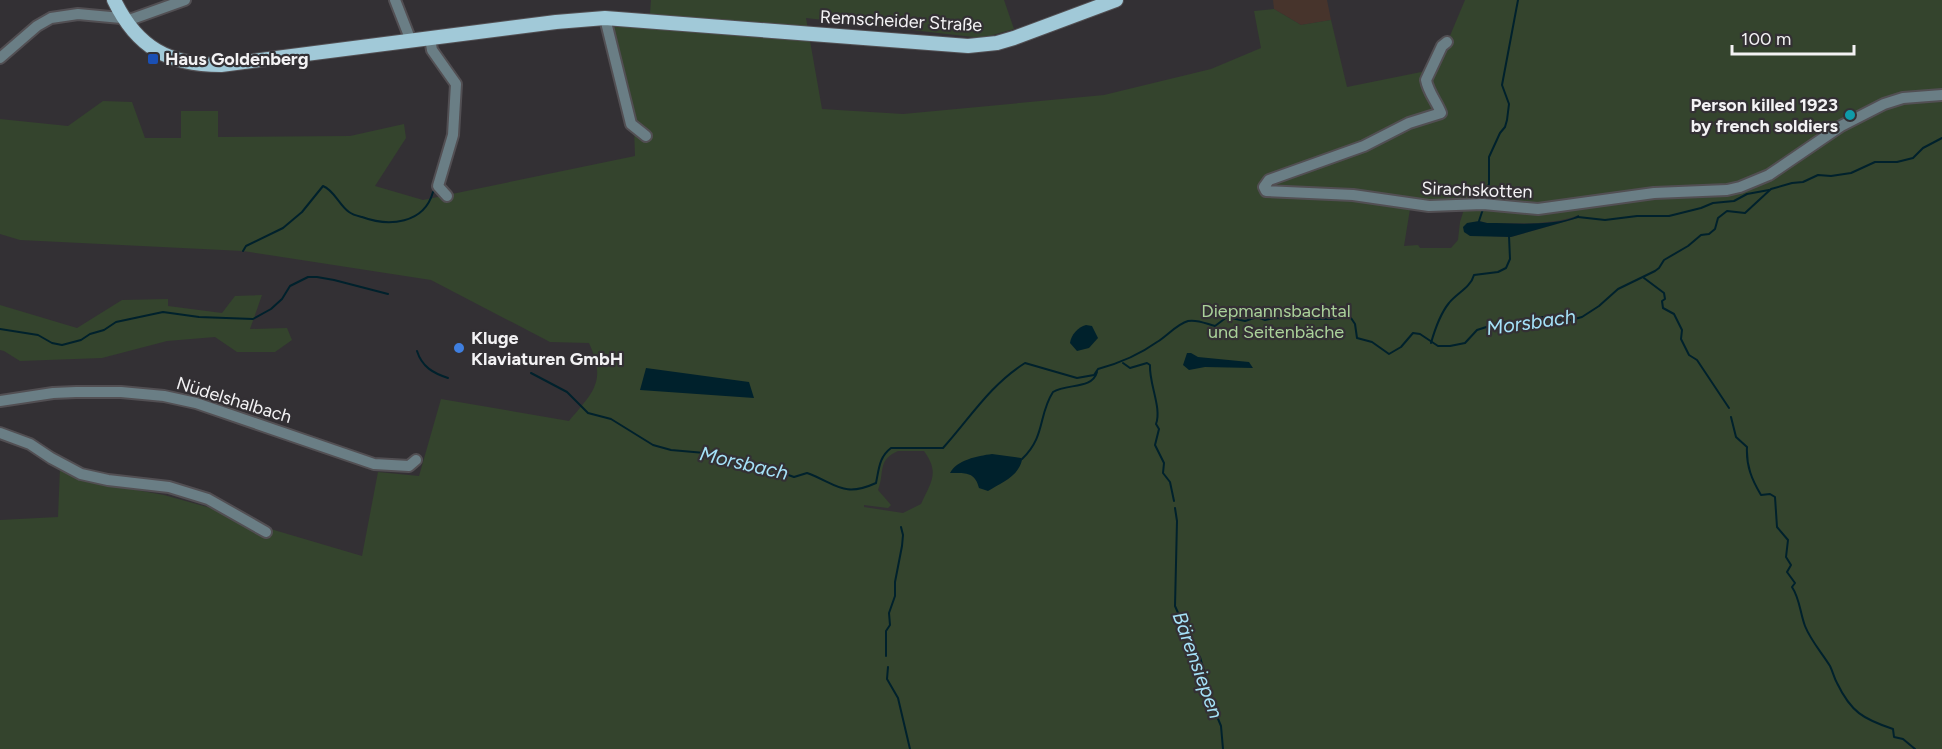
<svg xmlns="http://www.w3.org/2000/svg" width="1942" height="749" viewBox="0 0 1942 749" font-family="Figtree,sans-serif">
  <rect width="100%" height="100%" fill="#333034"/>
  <path fill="#47342c" d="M 1273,0 L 1327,0 L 1331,20 L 1301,25 L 1274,9 Z"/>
  <g fill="#34442d" fill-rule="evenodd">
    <path d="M 651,0 L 1004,0 L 1014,29 L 982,38 L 806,18 L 822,109 L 903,114 L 1104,95 L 1211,69 L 1261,48 L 1254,11 L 1274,9 L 1301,25 L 1331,20 L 1347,87 L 1436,69 L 1465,0 L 1942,0 L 1942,749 L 0,749 L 0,520 L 58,517 L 60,468 L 86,481 L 164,495 L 218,510 L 274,530 L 362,556 L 378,472 L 419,476 L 441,399 L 569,421 C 593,392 607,382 589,343 L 550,342 L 431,280 L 243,251 L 20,240 L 0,234 L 0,119 L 68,126 L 103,101 L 132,102 L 145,138 L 181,138 L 181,111 L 218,111 L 218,137 L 350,136 L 404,124 L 406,138 L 375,186 L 423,200 L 635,156 L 634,127 L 613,26 L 649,28 ZM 1411,203 L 1465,206 L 1460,222 L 1458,240 L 1451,248 L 1420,248 L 1418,245 L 1404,246 ZM 1579,215 L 1578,218 L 1511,237 L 1471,235 L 1479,221 L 1487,223 C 1516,223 1551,226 1579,215 ZM 898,451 L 924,451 C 940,473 931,482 921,504 L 903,513 L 864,507 L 864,505 L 888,508 L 891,505 L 878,490 C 885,472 877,460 898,451 Z"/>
    <path d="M 262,295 L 250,329 L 287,328 L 292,340 L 275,352 L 237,352 L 215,337 L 167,341 L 102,358 L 20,361 L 4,351 L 0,350 L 0,305 L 77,328 L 122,300 L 168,299 L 168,306 L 222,313 L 235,296 Z"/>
  </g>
  <g fill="#00212c">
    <path d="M 1579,215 L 1578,218 L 1511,237 L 1470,236 L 1464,232 L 1463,227 L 1467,223 L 1479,221 L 1487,223 C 1513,223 1556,227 1579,215 Z"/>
    <path d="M 1086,325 L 1092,326 L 1098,338 L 1089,348 L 1077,351 L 1070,343 C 1071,335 1078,327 1086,325 Z"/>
    <path d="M 1187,353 L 1191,353 L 1198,357 L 1249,362 L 1253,368 L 1205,367 L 1189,370 L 1183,365 Z"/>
    <path d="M 646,368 L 749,382 L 754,398 L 640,390 Z"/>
    <path d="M 992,454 L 1021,458 L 1022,460 C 1018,477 1001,483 988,491 L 979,488 C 975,471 964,473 950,473 C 957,460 977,456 992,454 Z"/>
  </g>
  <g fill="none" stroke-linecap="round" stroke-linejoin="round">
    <g stroke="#00212c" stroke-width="2">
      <path d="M 1488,201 L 1486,190 L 1489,184 L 1489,157 L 1500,133 L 1505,127 L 1507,120 L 1509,104 L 1502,85 L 1518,0"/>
      <path d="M 1578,217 L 1605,220 L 1637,216 L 1669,216 L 1701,208 L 1713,203 L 1734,201 L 1747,194 L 1769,190"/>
      <path d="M 1479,221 L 1483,209"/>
      <path d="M 243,251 L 246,246 L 283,228 L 302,212 L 323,186 C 334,190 339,205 349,212 C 353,215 358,216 362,217 C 389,227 424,224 433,192"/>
      <path d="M 1644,278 L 1664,293 L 1665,299 L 1662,301 L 1663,308 L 1674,314 L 1682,330 L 1681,339 L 1689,355 L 1697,360 L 1729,408"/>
      <path d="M 0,329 L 38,335 L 52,343 L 62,345 L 81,340 L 90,334 L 104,330 L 116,322 L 163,312 L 199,317 L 253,319 L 271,309 L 282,299 L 290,286 L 308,277 L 317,277 L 334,280 L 388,294"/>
      <path d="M 1431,343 C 1435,329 1440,314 1449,303 C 1456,294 1471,287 1474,275 L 1498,272 L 1506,268 L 1510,259 L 1509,236"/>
      <path d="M 417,351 C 422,367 433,373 448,378"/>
      <path d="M 1123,363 L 1130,368 L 1147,363 L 1150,365 C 1149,384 1162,408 1156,424 L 1159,429 L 1155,445 L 1164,463 L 1163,473 L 1170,482 L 1174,501"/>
      <path d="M 531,373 L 567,392 L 588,413 L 611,419 L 653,445 L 671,450 L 716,454 L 760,465 L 794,477 L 807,473 C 837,484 843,498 876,483 C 879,469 879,457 891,448 L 943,448 C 970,418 990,385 1025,363 L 1077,378 L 1094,375 L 1098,369 C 1120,363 1139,355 1157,342 C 1167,336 1177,324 1188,321 C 1197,319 1207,324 1215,326 L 1227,317 L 1245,321 L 1257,317 L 1265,320 L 1275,318 L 1331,319 L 1346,317 L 1351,318 L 1355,324 L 1357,338 L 1372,342 L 1389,354 L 1401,347 L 1413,333 L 1420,334 L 1438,346 L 1450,346 L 1465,343 L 1477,330 L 1502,322 L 1514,323 L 1543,317 L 1567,321 L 1582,317 L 1599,306 L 1618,289 L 1655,271 L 1659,268 L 1664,260 L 1688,246 L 1701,235 L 1709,234 L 1715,229 L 1718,218 L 1727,211 L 1745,213 L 1771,189 L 1792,183 L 1803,182 L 1818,175 L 1831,176 L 1851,173 L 1875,162 L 1897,162 L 1913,158 L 1923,148 L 1942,138"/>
      <path d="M 1731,417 L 1736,437 L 1747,447 C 1746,466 1752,480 1761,495 L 1770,494 L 1775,497 L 1777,527 L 1788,540 L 1786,557 L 1791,565 L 1787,572 L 1795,583 L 1792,587 C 1800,599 1800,613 1805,626 C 1811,641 1822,653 1830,666 C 1833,672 1834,678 1837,683 C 1851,712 1863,719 1893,729 L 1894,737 L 1903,739 L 1915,749"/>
      <path d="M 1022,459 C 1046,436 1038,415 1053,392 C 1067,383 1092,390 1097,372"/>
      <path d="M 1175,508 L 1177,521 L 1175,606 L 1194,649 L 1200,657 L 1212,700 L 1211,702 L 1221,726 L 1223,749"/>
      <path d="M 886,656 L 886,631 L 890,625 L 889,613 L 895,596 L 895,582 L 902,546 L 903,535 L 901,527"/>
      <path d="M 888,667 L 887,679 L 898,698 L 910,749"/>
    </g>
    <defs>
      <g id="minor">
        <path d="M 395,0 L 411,41"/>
        <path d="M 605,18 L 631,124 L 646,136"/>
        <path d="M 430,38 L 432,50 L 456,84 L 453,135 L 438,186 L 447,196"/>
        <path d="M 1447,42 L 1442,46 L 1426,80 C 1428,92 1437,102 1441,113 L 1409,123 L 1364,146 L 1269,180 L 1264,187 L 1266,191 L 1353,195 L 1429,206 L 1483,204 L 1538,209 L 1654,193 L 1727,190 L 1740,187 L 1769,175 L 1841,126 L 1884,104 L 1903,98 L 1942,95"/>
        <path d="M 0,58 L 37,26 L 51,18 L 78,14 L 132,19 L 185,0"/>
        <path d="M 0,401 L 53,393 L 76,392 L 121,392 L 164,396 L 196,403 L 374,464 L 409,466 L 416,460"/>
        <path d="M 0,433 L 30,444 L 51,458 L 81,474 L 108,480 L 169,487 L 208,499 L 266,532"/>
      </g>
      <path id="major" d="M 114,0 C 137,48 169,65 221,65 L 556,22 L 605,18 L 968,46 L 997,43 L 1014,38 L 1116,0"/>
    </defs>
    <use href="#minor" stroke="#524f53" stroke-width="14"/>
    <use href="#major" stroke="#524f53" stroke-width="16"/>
    <use href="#minor" stroke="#6a7e85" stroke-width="10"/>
    <use href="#major" stroke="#a1c9d8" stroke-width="14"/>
  </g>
  <rect fill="#1a4fb4" stroke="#333034" stroke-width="2" x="147" y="53" width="12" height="12" rx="3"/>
  <circle fill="#0f9aa8" stroke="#333034" stroke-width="2" cx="1850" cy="115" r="6"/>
  <circle fill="#3f7fe0" stroke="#333034" stroke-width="2" cx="459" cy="348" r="6"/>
  <g text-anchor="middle" stroke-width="4.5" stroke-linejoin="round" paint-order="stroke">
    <g font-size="18" fill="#f3f2f4" stroke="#333034">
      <text transform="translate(901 21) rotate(3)" y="6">Remscheider Straße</text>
      <text transform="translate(1477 190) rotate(2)" y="6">Sirachskotten</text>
      <text transform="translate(234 400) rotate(17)" y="6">Nüdelshalbach</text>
    </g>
    <g font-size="18" font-weight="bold" fill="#f3f2f4" stroke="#333034" text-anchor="start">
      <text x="165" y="65">Haus Goldenberg</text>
      <text x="1838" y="111" text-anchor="end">Person killed 1923<tspan x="1838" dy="21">by french soldiers</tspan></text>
      <text x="471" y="344">Kluge<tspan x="471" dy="21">Klaviaturen GmbH</tspan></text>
    </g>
    <g font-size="18" fill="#aad19a" stroke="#333034">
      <text x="1276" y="317">Diepmannsbachtal<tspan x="1276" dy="21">und Seitenbäche</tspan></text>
    </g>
    <g font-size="20" font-style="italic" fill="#a5e2f8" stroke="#333034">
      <text transform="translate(1531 322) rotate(-8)" y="7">Morsbach</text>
      <text transform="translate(744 463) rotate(13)" y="7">Morsbach</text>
      <text transform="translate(1198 665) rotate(70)" y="7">Bärensiepen</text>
    </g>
  </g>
  <path d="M1732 45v9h122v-9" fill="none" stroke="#f3f2f4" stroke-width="3"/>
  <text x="1741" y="45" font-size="18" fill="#f3f2f4" stroke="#333034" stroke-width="4.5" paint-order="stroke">100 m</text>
</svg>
